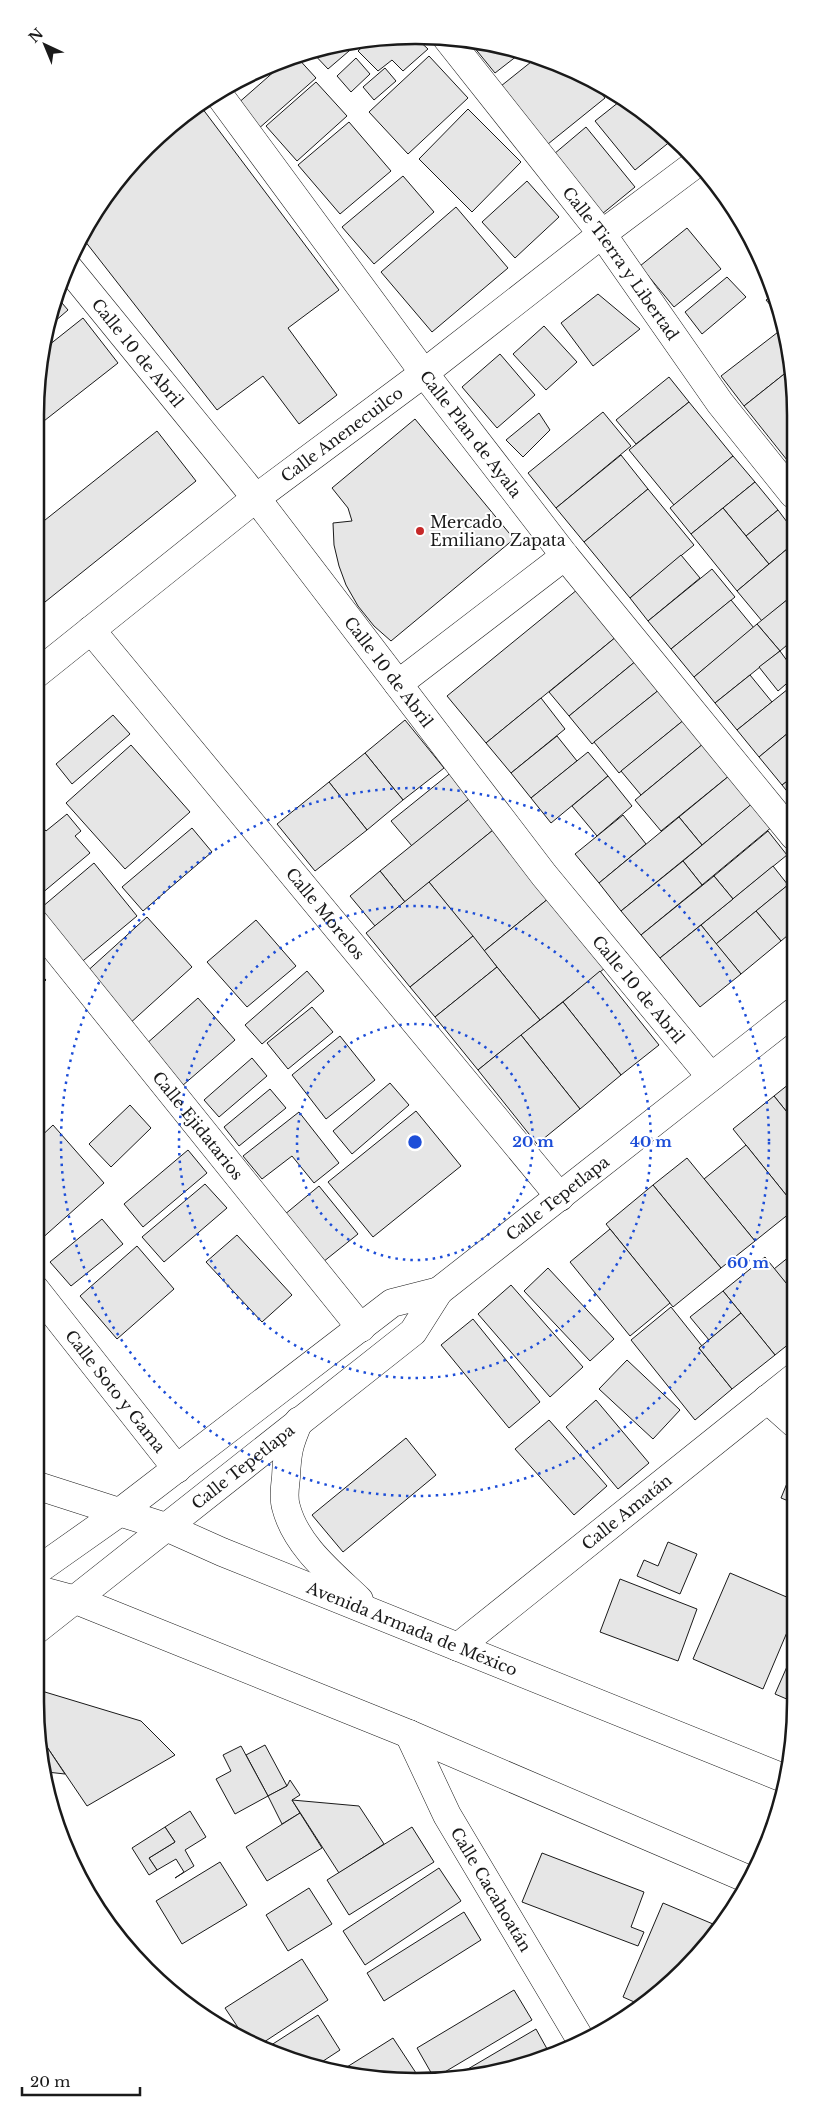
<svg xmlns="http://www.w3.org/2000/svg" width="831" height="2117" viewBox="0 0 831 2117" font-family="'Libre Baskerville',serif">
  <rect width="100%" height="100%" fill="#fff"/>
  <g fill="#e6e6e6" stroke="#1a1a1a">
    <path d="M 415,37 L 428,49 L 403,71 L 392,60 L 378,71 L 358,51 L 372,38 Z"/>
    <path d="M 363,39 L 328,69 L 311,51 Z"/>
    <path d="M 469,41 L 514,48 L 522,52 L 495,73 Z"/>
    <path d="M 293,55 L 295,55 L 316,78 L 257,130 L 236,105 Z"/>
    <path d="M 429,56 L 468,98 L 408,154 L 369,112 Z"/>
    <path d="M 356,58 L 370,74 L 351,92 L 337,76 Z"/>
    <path d="M 536,58 L 595,85 L 605,98 L 548,144 L 501,86 Z"/>
    <path d="M 276,63 L 264,75 L 260,70 Z"/>
    <path d="M 385,68 L 396,81 L 374,100 L 363,87 Z"/>
    <path d="M 251,74 L 233,92 L 226,85 Z"/>
    <path d="M 316,82 L 347,116 L 297,161 L 266,126 Z"/>
    <path d="M 624,98 L 672,140 L 635,170 L 595,121 Z"/>
    <path d="M 202,108 L 339,290 L 288,328 L 337,395 L 299,424 L 263,376 L 217,410 L 81,236 L 114,184 L 147,148 Z"/>
    <path d="M 468,109 L 521,162 L 472,212 L 419,159 Z"/>
    <path d="M 349,122 L 391,171 L 340,214 L 298,165 Z"/>
    <path d="M 586,127 L 635,187 L 602,214 L 554,154 Z"/>
    <path d="M 403,176 L 434,212 L 374,264 L 342,227 Z"/>
    <path d="M 527,181 L 559,217 L 515,258 L 482,222 Z"/>
    <path d="M 456,207 L 508,268 L 432,332 L 381,272 Z"/>
    <path d="M 687,228 L 721,269 L 674,307 L 640,266 Z"/>
    <path d="M 727,277 L 746,297 L 702,334 L 685,312 Z"/>
    <path d="M 598,294 L 640,329 L 593,366 L 561,323 Z"/>
    <path d="M 56,296 L 68,310 L 47,328 L 48,317 Z"/>
    <path d="M 772,296 L 777,313 L 766,300 Z"/>
    <path d="M 83,318 L 118,363 L 35,428 L 44,349 Z"/>
    <path d="M 544,326 L 577,362 L 546,390 L 513,354 Z"/>
    <path d="M 782,329 L 793,367 L 744,406 L 721,376 Z"/>
    <path d="M 500,354 L 535,395 L 497,428 L 462,387 Z"/>
    <path d="M 793,367 L 793,456 L 787,460 L 744,406 Z"/>
    <path d="M 669,377 L 689,402 L 636,444 L 616,420 Z"/>
    <path d="M 689,402 L 733,456 L 674,505 L 629,450 Z"/>
    <path d="M 603,412 L 631,446 L 556,508 L 528,473 Z"/>
    <path d="M 539,413 L 550,430 L 523,457 L 506,440 Z"/>
    <path d="M 415,419 L 514,539 L 391,641 L 374,626 L 358,606 L 346,585 L 339,566 L 334,545 L 333,523 L 352,521 L 348,508 L 332,488 Z"/>
    <path d="M 157,431 L 196,481 L 35,610 L 35,528 Z"/>
    <path d="M 621,455 L 648,489 L 584,542 L 556,508 Z"/>
    <path d="M 733,456 L 755,482 L 691,534 L 670,508 Z"/>
    <path d="M 793,456 L 793,467 L 787,460 Z"/>
    <path d="M 755,482 L 778,510 L 746,536 L 723,508 Z"/>
    <path d="M 648,489 L 694,545 L 630,598 L 584,542 Z"/>
    <path d="M 723,508 L 769,564 L 737,591 L 691,534 Z"/>
    <path d="M 778,510 L 793,530 L 793,544 L 769,564 L 746,536 Z"/>
    <path d="M 793,544 L 793,595 L 762,621 L 737,591 Z"/>
    <path d="M 681,555 L 700,578 L 648,621 L 630,598 Z"/>
    <path d="M 712,569 L 735,597 L 671,649 L 648,621 Z"/>
    <path d="M 583,585 L 622,632 L 486,743 L 447,696 Z"/>
    <path d="M 793,595 L 793,640 L 780,651 L 757,624 Z"/>
    <path d="M 731,600 L 754,628 L 694,677 L 671,649 Z"/>
    <path d="M 757,624 L 780,651 L 715,703 L 694,677 Z"/>
    <path d="M 622,632 L 642,656 L 569,716 L 549,692 Z"/>
    <path d="M 793,640 L 793,654 L 786,645 Z"/>
    <path d="M 780,651 L 793,669 L 793,678 L 778,691 L 759,667 Z"/>
    <path d="M 642,656 L 665,685 L 592,744 L 569,716 Z"/>
    <path d="M 750,675 L 772,702 L 737,730 L 715,703 Z"/>
    <path d="M 665,685 L 690,715 L 619,773 L 594,742 Z"/>
    <path d="M 788,689 L 794,697 L 794,728 L 759,757 L 737,730 Z"/>
    <path d="M 541,698 L 565,729 L 511,773 L 486,743 Z"/>
    <path d="M 113,715 L 130,734 L 72,784 L 56,764 Z"/>
    <path d="M 690,715 L 709,739 L 641,795 L 621,771 Z"/>
    <path d="M 405,720 L 444,768 L 403,800 L 365,753 Z"/>
    <path d="M 794,728 L 794,776 L 782,785 L 759,757 Z"/>
    <path d="M 557,736 L 577,761 L 531,798 L 511,773 Z"/>
    <path d="M 709,739 L 735,771 L 661,831 L 635,800 Z"/>
    <path d="M 131,745 L 190,812 L 125,869 L 66,803 Z"/>
    <path d="M 588,752 L 608,776 L 551,823 L 531,798 Z"/>
    <path d="M 365,753 L 403,800 L 367,830 L 329,782 Z"/>
    <path d="M 453,771 L 474,795 L 412,846 L 391,821 Z"/>
    <path d="M 735,771 L 758,799 L 702,845 L 679,817 Z"/>
    <path d="M 608,776 L 632,806 L 597,836 L 572,806 Z"/>
    <path d="M 794,776 L 794,800 L 782,785 Z"/>
    <path d="M 329,782 L 367,830 L 315,871 L 277,824 Z"/>
    <path d="M 474,795 L 498,826 L 405,902 L 380,871 Z"/>
    <path d="M 754,802 L 773,826 L 702,885 L 683,861 Z"/>
    <path d="M 67,814 L 81,831 L 75,836 L 90,853 L 35,899 L 35,822 L 37,821 L 46,831 Z"/>
    <path d="M 623,815 L 646,844 L 599,883 L 575,854 Z"/>
    <path d="M 679,817 L 702,845 L 621,911 L 599,883 Z"/>
    <path d="M 498,826 L 554,894 L 484,951 L 429,882 Z"/>
    <path d="M 192,828 L 212,852 L 143,911 L 122,887 Z"/>
    <path d="M 768,831 L 787,855 L 733,899 L 714,876 Z"/>
    <path d="M 683,861 L 702,885 L 641,935 L 621,911 Z"/>
    <path d="M 94,863 L 137,916 L 78,965 L 35,913 Z"/>
    <path d="M 773,866 L 788,885 L 716,944 L 701,925 Z"/>
    <path d="M 380,871 L 405,902 L 375,926 L 350,896 Z"/>
    <path d="M 714,876 L 733,899 L 660,958 L 641,935 Z"/>
    <path d="M 794,880 L 794,930 L 781,941 L 756,911 Z"/>
    <path d="M 429,882 L 473,936 L 410,987 L 366,933 Z"/>
    <path d="M 554,894 L 610,964 L 540,1020 L 484,951 Z"/>
    <path d="M 756,911 L 781,941 L 741,974 L 716,944 Z"/>
    <path d="M 147,917 L 192,967 L 128,1025 L 83,975 Z"/>
    <path d="M 256,920 L 296,966 L 247,1007 L 207,962 Z"/>
    <path d="M 701,925 L 741,974 L 700,1007 L 660,958 Z"/>
    <path d="M 473,936 L 497,967 L 435,1017 L 410,987 Z"/>
    <path d="M 497,967 L 540,1020 L 478,1070 L 435,1017 Z"/>
    <path d="M 35,968 L 46,980 L 35,990 Z"/>
    <path d="M 307,971 L 324,991 L 262,1044 L 245,1025 Z"/>
    <path d="M 600,971 L 659,1045 L 621,1075 L 563,1002 Z"/>
    <path d="M 198,998 L 235,1040 L 182,1086 L 145,1045 Z"/>
    <path d="M 563,1002 L 621,1075 L 580,1109 L 521,1035 Z"/>
    <path d="M 312,1007 L 333,1032 L 288,1069 L 267,1043 Z"/>
    <path d="M 521,1035 L 580,1109 L 537,1144 L 478,1070 Z"/>
    <path d="M 340,1036 L 375,1080 L 326,1119 L 292,1075 Z"/>
    <path d="M 252,1058 L 267,1076 L 219,1117 L 204,1100 Z"/>
    <path d="M 794,1080 L 795,1122 L 774,1096 Z"/>
    <path d="M 390,1083 L 409,1105 L 352,1154 L 333,1131 Z"/>
    <path d="M 270,1089 L 286,1108 L 239,1146 L 224,1127 Z"/>
    <path d="M 774,1096 L 795,1122 L 795,1206 L 733,1129 Z"/>
    <path d="M 130,1105 L 151,1128 L 111,1167 L 89,1144 Z"/>
    <path d="M 416,1111 L 461,1166 L 373,1237 L 328,1182 Z"/>
    <path d="M 299,1112 L 339,1163 L 314,1183 L 292,1156 L 262,1179 L 243,1156 Z"/>
    <path d="M 53,1125 L 104,1183 L 39,1241 L 35,1236 L 35,1142 Z"/>
    <path d="M 746,1145 L 795,1206 L 795,1209 L 755,1241 L 704,1179 Z"/>
    <path d="M 188,1150 L 207,1173 L 143,1227 L 124,1204 Z"/>
    <path d="M 687,1158 L 755,1241 L 721,1268 L 653,1185 Z"/>
    <path d="M 205,1184 L 227,1208 L 164,1262 L 142,1237 Z"/>
    <path d="M 653,1185 L 721,1268 L 673,1307 L 606,1224 Z"/>
    <path d="M 319,1186 L 358,1234 L 323,1262 L 284,1215 Z"/>
    <path d="M 102,1219 L 123,1244 L 71,1286 L 50,1262 Z"/>
    <path d="M 610,1229 L 670,1303 L 630,1336 L 570,1262 Z"/>
    <path d="M 237,1235 L 292,1295 L 262,1322 L 206,1262 Z"/>
    <path d="M 137,1246 L 174,1289 L 117,1339 L 80,1296 Z"/>
    <path d="M 795,1252 L 795,1294 L 774,1269 Z"/>
    <path d="M 765,1257 L 795,1294 L 795,1339 L 775,1355 L 723,1291 Z"/>
    <path d="M 548,1268 L 614,1339 L 590,1361 L 524,1291 Z"/>
    <path d="M 511,1285 L 583,1367 L 550,1397 L 478,1314 Z"/>
    <path d="M 723,1291 L 741,1313 L 709,1340 L 690,1317 Z"/>
    <path d="M 671,1307 L 702,1346 L 699,1348 L 732,1389 L 695,1420 L 631,1340 Z"/>
    <path d="M 741,1313 L 775,1355 L 732,1389 L 699,1348 Z"/>
    <path d="M 473,1319 L 540,1402 L 509,1428 L 441,1345 Z"/>
    <path d="M 627,1360 L 680,1410 L 653,1439 L 599,1389 Z"/>
    <path d="M 596,1400 L 649,1463 L 618,1489 L 566,1427 Z"/>
    <path d="M 549,1420 L 607,1486 L 574,1515 L 515,1449 Z"/>
    <path d="M 406,1438 L 436,1475 L 343,1552 L 312,1515 Z"/>
    <path d="M 792,1471 L 795,1472 L 796,1504 L 781,1498 Z"/>
    <path d="M 668,1542 L 697,1554 L 680,1594 L 637,1576 L 644,1560 L 658,1566 Z"/>
    <path d="M 796,1549 L 796,1563 L 791,1561 Z"/>
    <path d="M 730,1573 L 796,1601 L 796,1611 L 763,1689 L 693,1659 Z"/>
    <path d="M 620,1579 L 697,1609 L 678,1661 L 600,1632 Z"/>
    <path d="M 796,1646 L 796,1703 L 775,1694 Z"/>
    <path d="M 35,1689 L 141,1721 L 175,1755 L 87,1806 L 41,1738 L 35,1701 Z"/>
    <path d="M 41,1738 L 65,1774 L 47,1772 Z"/>
    <path d="M 265,1745 L 287,1786 L 268,1796 L 246,1755 Z"/>
    <path d="M 241,1746 L 268,1796 L 235,1814 L 216,1779 L 231,1771 L 223,1755 Z"/>
    <path d="M 290,1780 L 300,1795 L 292,1800 L 300,1813 L 282,1824 L 268,1796 L 287,1786 Z"/>
    <path d="M 292,1800 L 359,1806 L 384,1844 L 339,1873 Z"/>
    <path d="M 190,1811 L 206,1837 L 185,1850 L 194,1866 L 175,1878 L 184,1872 L 176,1859 L 157,1870 L 149,1858 L 175,1842 L 165,1827 Z"/>
    <path d="M 300,1813 L 322,1848 L 267,1881 L 246,1847 Z"/>
    <path d="M 165,1827 L 175,1842 L 149,1858 L 157,1870 L 149,1875 L 132,1848 Z"/>
    <path d="M 412,1827 L 434,1862 L 349,1915 L 327,1880 Z"/>
    <path d="M 542,1853 L 644,1892 L 631,1927 L 644,1932 L 638,1946 L 522,1902 Z"/>
    <path d="M 220,1862 L 247,1905 L 182,1944 L 156,1901 Z"/>
    <path d="M 439,1868 L 461,1901 L 365,1965 L 343,1931 Z"/>
    <path d="M 309,1888 L 332,1924 L 288,1951 L 266,1915 Z"/>
    <path d="M 663,1903 L 713,1924 L 703,1946 L 641,2005 L 623,1997 Z"/>
    <path d="M 464,1912 L 481,1940 L 384,2001 L 367,1973 Z"/>
    <path d="M 302,1959 L 328,2000 L 258,2046 L 247,2041 L 225,2008 Z"/>
    <path d="M 514,1990 L 532,2020 L 438,2076 L 433,2076 L 417,2048 Z"/>
    <path d="M 318,2015 L 340,2050 L 314,2067 L 293,2062 L 265,2049 Z"/>
    <path d="M 536,2029 L 551,2056 L 490,2075 L 456,2076 Z"/>
    <path d="M 393,2038 L 416,2073 L 409,2077 L 366,2079 L 339,2072 Z"/>
  </g>
  <g fill="none" stroke-linecap="round" stroke-linejoin="round">
    <defs>
      <g id="minor">
        <path id="s1" d="M 446,37 L 602,234 L 720,403 L 793,494"/>
        <path id="s2" d="M 217,92 L 424,373 L 565,556 L 794,836"/>
        <path id="s3" d="M 67,266 L 256,498 L 544,875 L 711,1077"/>
        <path id="s4" d="M 91,630 L 560,1197"/>
        <path id="s5" d="M 35,675 L 256,498 L 424,373 L 602,234 L 698,162"/>
        <path d="M 398,684 L 565,556"/>
        <path id="s6" d="M 35,923 L 361,1328"/>
        <path id="s7" d="M 35,1289 L 177,1469"/>
        <path d="M 767,1399 L 795,1424"/>
        <path id="s8" d="M 458,1647 L 795,1377"/>
        <path id="s9" d="M 409,1734 L 447,1815 L 582,2042"/>
      </g>
      <g id="tertiary">
        <path d="M 35,1572 L 120,1512 L 392,1303 L 439,1291"/>
        <path id="s10" d="M 35,1631 L 413,1332 L 439,1291 L 794,1012"/>
      </g>
      <g id="primary">
        <path d="M 299,1421 C 289,1444 287,1452 286,1477 C 285,1487 283,1497 286,1507 C 296,1546 332,1574 359,1600"/>
        <path id="s11" d="M 35,1485 L 166,1527 L 222,1552 L 786,1779"/>
        <path d="M 35,1589 L 76,1600 L 409,1734 L 750,1880"/>
      </g>
    </defs>
    <use href="#minor" stroke="#1a1a1a" stroke-width="29"/>
    <use href="#tertiary" stroke="#1a1a1a" stroke-width="29"/>
    <use href="#primary" stroke="#1a1a1a" stroke-width="29"/>
    <use href="#minor" stroke="#fff" stroke-width="28"/>
    <use href="#tertiary" stroke="#fff" stroke-width="28"/>
    <use href="#primary" stroke="#fff" stroke-width="28"/>
  </g>
  <g fill="none" stroke="#1d4ed8" stroke-width="2.5" stroke-dasharray="2.5 5">
    <circle cx="415" cy="1142" r="118"/>
    <circle cx="415" cy="1142" r="236"/>
    <circle cx="415" cy="1142" r="354"/>
  </g>
  <circle fill="#c62828" stroke="#fff" stroke-width="2" cx="420" cy="531" r="5"/>
  <g text-anchor="middle" stroke-width="4" stroke-linejoin="round" paint-order="stroke">
    <g font-size="16" fill="#1a1a1a" stroke="#fff">
      <text dy="6" stroke="none"><textPath href="#s1" startOffset="286">Calle Tierra y Libertad</textPath></text>
      <text dy="6" stroke="none"><textPath href="#s3" startOffset="112">Calle 10 de Abril</textPath></text>
      <text dy="6" stroke="none"><textPath href="#s5" startOffset="390">Calle Anenecuilco</textPath></text>
      <text dy="6" stroke="none"><textPath href="#s2" startOffset="426">Calle Plan de Ayala</textPath></text>
      <text dy="6" stroke="none"><textPath href="#s3" startOffset="518">Calle 10 de Abril</textPath></text>
      <text dy="6" stroke="none"><textPath href="#s4" startOffset="368">Calle Morelos</textPath></text>
      <text dy="6" stroke="none"><textPath href="#s3" startOffset="922">Calle 10 de Abril</textPath></text>
      <text dy="6" stroke="none"><textPath href="#s6" startOffset="260">Calle Ejidatarios</textPath></text>
      <text dy="6" stroke="none"><textPath href="#s10" startOffset="681">Calle Tepetlapa</textPath></text>
      <text dy="6" stroke="none"><textPath href="#s7" startOffset="130">Calle Soto y Gama</textPath></text>
      <text dy="6" stroke="none"><textPath href="#s10" startOffset="265">Calle Tepetlapa</textPath></text>
      <text dy="6" stroke="none"><textPath href="#s8" startOffset="216">Calle Amatán</textPath></text>
      <text dy="6" stroke="none"><textPath href="#s11" startOffset="404">Avenida Armada de México</textPath></text>
      <text dy="6" stroke="none"><textPath href="#s9" startOffset="176">Calle Cacahoatán</textPath></text>
    </g>
    <g font-size="16" fill="#1a1a1a" stroke="#fff" text-anchor="start">
      <text x="430" y="528">Mercado<tspan x="430" dy="18">Emiliano Zapata</tspan></text>
    </g>
  </g>
  <path d="M0 0H831V2117H0ZM415 44H416A371 371 0 0 1 787 415V1702A371 371 0 0 1 416 2073H415A371 371 0 0 1 44 1702V415A371 371 0 0 1 415 44Z" fill="#fff" fill-rule="evenodd"/>
  <path fill="none" stroke="#1a1a1a" stroke-width="2.5" d="M415 44H416A371 371 0 0 1 787 415V1702A371 371 0 0 1 416 2073H415A371 371 0 0 1 44 1702V415A371 371 0 0 1 415 44Z"/>
  <circle cx="415" cy="1142" r="8" fill="#1d4ed8" stroke="#fff" stroke-width="2.5"/>
  <g font-size="15" text-anchor="middle" font-weight="bold" fill="#1d4ed8" stroke="#fff" stroke-width="4" stroke-linejoin="round" paint-order="stroke">
    <text x="533" y="1147">20 m</text>
    <text x="651" y="1147">40 m</text>
    <text x="748" y="1268">60 m</text>
  </g>
  <g transform="translate(45 45) rotate(316)" stroke="#ffffff" stroke-width="4" paint-order="stroke">
  <path d="M0-4L9 19L0 12L-9 19Z" fill="#1a1a1a"/>
  <text y="-8" font-size="14" font-weight="bold" text-anchor="middle" fill="#1a1a1a">N</text>
  </g>
  <path d="M22 2087v8h118v-8" fill="none" stroke="#1a1a1a" stroke-width="2.5"/>
  <text x="30" y="2087" font-size="15" fill="#1a1a1a" stroke="#ffffff" stroke-width="4" paint-order="stroke">20 m</text>
</svg>
